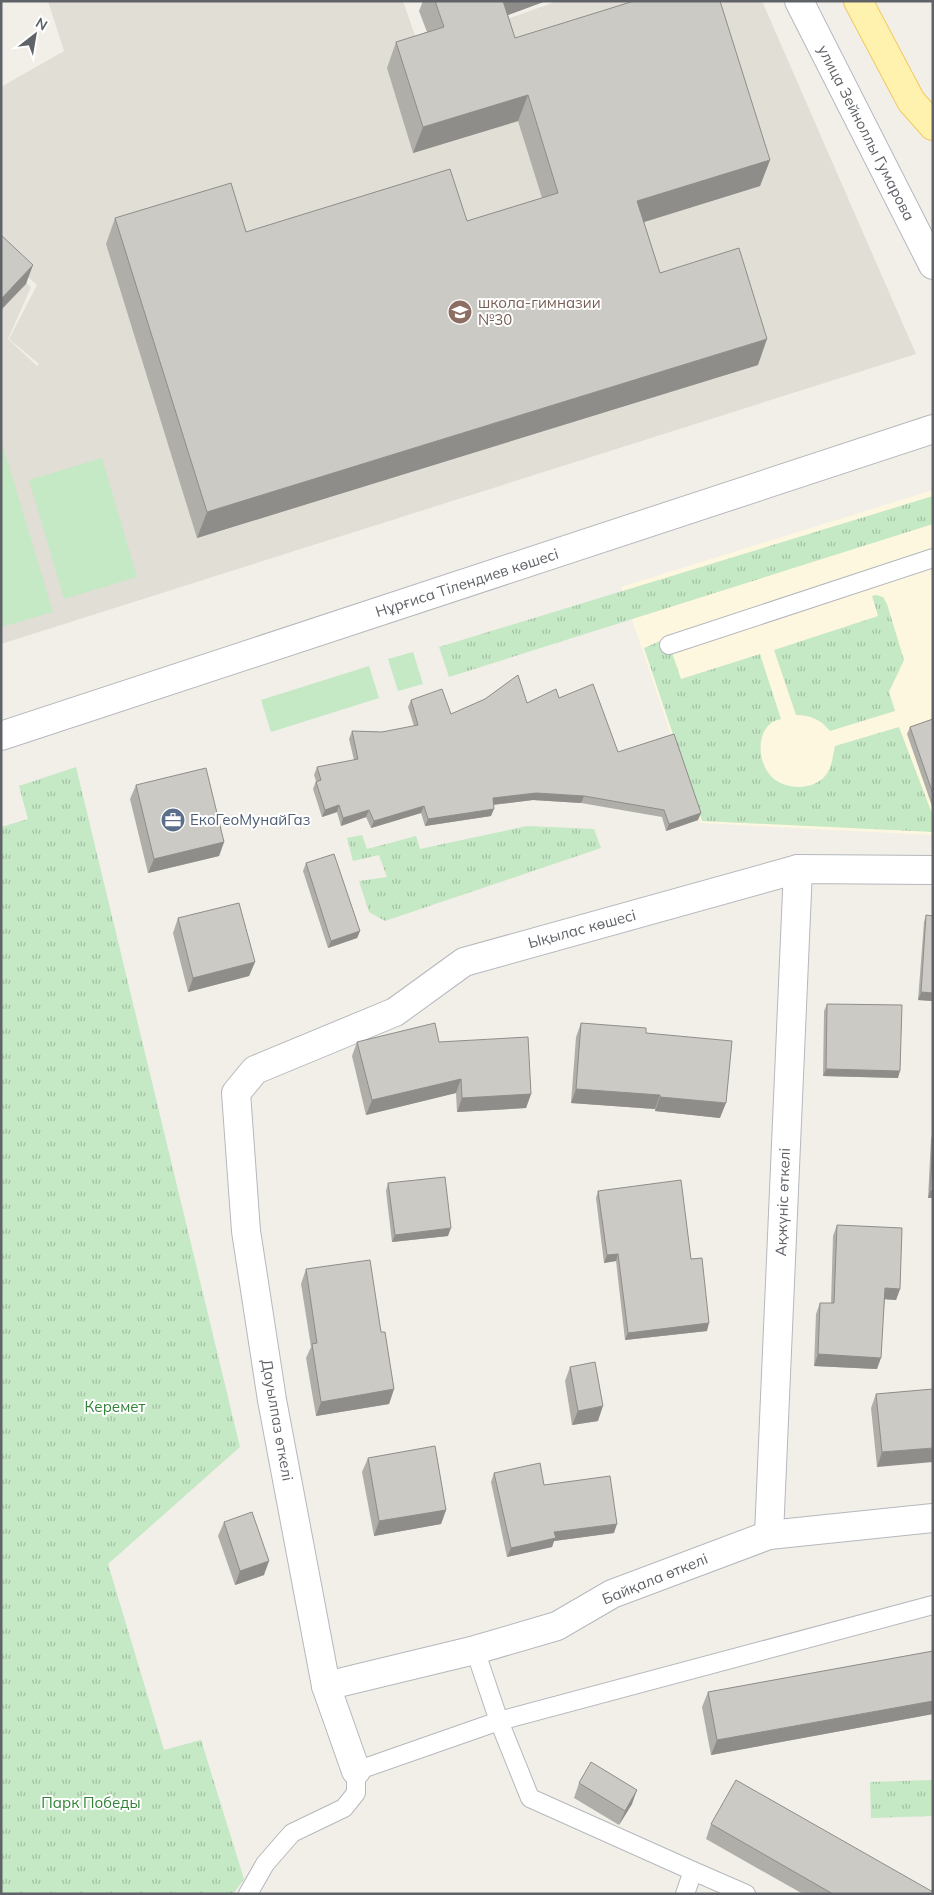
<svg xmlns="http://www.w3.org/2000/svg" width="934" height="1895" viewBox="0 0 934 1895" font-family="Mulish,sans-serif">
  <defs>
    <pattern id="park-tufts" width="24" height="20" patternUnits="userSpaceOnUse" patternTransform="scale(1.25)"><rect width="24" height="20" fill="#c5e8c5"/><path d="M3 7l-1-3M5 7V3M7 7l1-3M15 17l-1-3M17 17v-4M19 17l1-3" fill="none" stroke="#a3c0a4"/></pattern>
  </defs>
  <rect width="100%" height="100%" fill="#f1efe8"/>
  <path fill="#fef7e0" d="M 933,490 L 933,835 L 701,823 L 621,587 Z"/>
  <path fill="#e1ded6" d="M 48,1 L 403,1 L 420,50 L 558,1 L 762,1 L 916,354 L 1,644 L 1,259 L 31,287 L 8,339 L 37,366 L 39,364 L 9,339 L 37,285 L 1,253 L 1,87 L 64,51 Z"/>
  <g fill="#c5e8c5">
    <path d="M 1,446 L 3,446 L 53,612 L 1,627 Z"/>
    <path d="M 102,458 L 137,577 L 64,599 L 29,480 Z"/>
    <path d="M 413,652 L 423,684 L 398,691 L 388,659 Z"/>
    <path d="M 369,666 L 379,698 L 271,732 L 261,700 Z"/>
  </g>
  <g fill="url(#park-tufts)">
    <path d="M 933,496 L 933,524 L 449,677 L 439,647 Z"/>
    <path d="M 876,595 L 883,597 L 887,604 L 904,660 L 889,692 L 895,711 L 830,731 C 821,720 811,715 796,715 L 774,650 L 878,616 L 872,596 Z"/>
    <path d="M 667,638 L 681,679 L 760,654 L 781,719 C 778,720 773,721 770,724 C 755,737 759,767 774,779 C 790,791 817,790 828,772 C 832,765 833,755 835,746 L 899,727 L 933,816 L 933,832 L 702,821 L 644,648 Z"/>
    <path d="M 76,767 L 240,1447 L 108,1564 L 164,1750 L 201,1740 L 244,1879 L 233,1894 L 1,1894 L 1,827 L 28,819 L 19,786 Z"/>
    <path d="M 527,826 L 594,829 L 601,848 L 385,921 L 369,912 L 359,881 L 387,877 L 379,855 L 353,861 L 347,838 L 362,835 L 367,849 L 416,836 L 420,849 Z"/>
    <path d="M 933,1780 L 933,1816 L 871,1818 L 870,1782 Z"/>
  </g>
  <g fill="none" stroke-linecap="round" stroke-linejoin="round">
    <defs>
      <g id="lane">
        <path d="M 669,645 L 933,558"/>
        <path d="M 475,1650 L 499,1721 L 530,1798 L 693,1871 L 746,1894"/>
        <path d="M 248,1894 L 265,1864 L 292,1833 L 344,1808 L 356,1793 L 356,1771 L 499,1721 L 933,1605"/>
        <path d="M 685,1894 L 693,1871"/>
      </g>
      <g id="street">
        <path d="M 799,1 L 933,265"/>
        <path d="M 1,736 L 933,429"/>
        <path d="M 769,1535 L 798,869"/>
        <path d="M 326,1686 L 475,1650 L 557,1626 L 612,1594 L 769,1535 L 933,1518"/>
        <path d="M 356,1771 L 326,1686 L 272,1400 L 246,1231 L 236,1093 L 255,1070 L 395,1012 L 464,962 L 798,869 L 933,870"/>
      </g>
      <path id="primary" d="M 858,1 L 911,101 L 933,126"/>
    </defs>
    <use href="#lane" stroke="#b5b8bc" stroke-width="20"/>
    <use href="#street" stroke="#b5b8bc" stroke-width="30"/>
    <use href="#primary" stroke="#f2c960" stroke-width="30"/>
    <use href="#lane" stroke="#fff" stroke-width="18"/>
    <use href="#street" stroke="#fff" stroke-width="28"/>
    <use href="#primary" stroke="#fff2af" stroke-width="28"/>
  </g>
  <g fill="#afaea9">
    <path d="M 423,1 L 546,1 L 508,15 L 515,38 L 770,160 L 760,186 L 644,222 L 660,273 L 758,365 L 197,538 L 106,244 L 115,218 L 246,232 L 467,221 L 542,198 L 518,121 L 413,153 L 387,68 L 396,42 L 427,32 L 419,11 Z"/>
    <path d="M 559,698 L 618,752 L 698,820 L 666,831 L 662,817 L 581,803 L 533,800 L 493,805 L 491,816 L 425,826 L 421,813 L 371,828 L 366,817 L 341,826 L 337,812 L 322,817 L 313,789 L 316,781 L 314,775 L 317,767 L 354,760 L 349,739 L 352,731 L 382,732 L 414,726 L 408,707 L 411,700 L 451,714 Z"/>
    <path d="M 933,719 L 933,809 L 907,734 L 910,727 Z"/>
    <path d="M 136,785 L 224,842 L 219,856 L 148,873 L 130,799 Z"/>
    <path d="M 306,863 L 360,931 L 357,938 L 328,948 L 303,871 Z"/>
    <path d="M 926,915 L 933,916 L 933,1001 L 918,1000 L 924,922 Z"/>
    <path d="M 178,918 L 255,962 L 249,976 L 188,992 L 173,933 Z"/>
    <path d="M 827,1004 L 898,1078 L 823,1076 L 824,1011 Z"/>
    <path d="M 581,1023 L 646,1033 L 720,1118 L 655,1111 L 655,1109 L 571,1103 L 576,1037 Z"/>
    <path d="M 357,1042 L 439,1042 L 531,1094 L 526,1108 L 457,1112 L 456,1093 L 366,1115 L 352,1056 Z"/>
    <path d="M 933,1133 L 933,1198 L 928,1198 L 931,1139 Z"/>
    <path d="M 388,1183 L 448,1236 L 392,1242 L 386,1191 Z"/>
    <path d="M 598,1191 L 691,1259 L 707,1331 L 625,1340 L 616,1261 L 604,1263 L 596,1198 Z"/>
    <path d="M 837,1225 L 900,1289 L 896,1300 L 885,1299 L 877,1369 L 814,1366 L 816,1314 L 820,1303 L 831,1303 L 833,1236 Z"/>
    <path d="M 306,1269 L 381,1332 L 394,1389 L 389,1404 L 316,1416 L 306,1358 L 311,1347 L 301,1284 Z"/>
    <path d="M 570,1367 L 598,1421 L 572,1425 L 565,1381 Z"/>
    <path d="M 933,1389 L 877,1467 L 871,1408 L 876,1394 Z"/>
    <path d="M 368,1458 L 446,1510 L 441,1524 L 374,1536 L 362,1472 Z"/>
    <path d="M 494,1473 L 544,1485 L 614,1533 L 554,1541 L 552,1547 L 507,1557 L 491,1482 Z"/>
    <path d="M 224,1522 L 264,1575 L 235,1585 L 218,1536 Z"/>
    <path d="M 933,1651 L 933,1714 L 711,1755 L 702,1707 L 708,1692 Z"/>
    <path d="M 579,1783 L 632,1804 L 619,1825 L 574,1798 Z"/>
    <path d="M 711,1824 L 933,1894 L 803,1894 L 706,1839 Z"/>
  </g>
  <g fill="#8f8d8a">
    <path d="M 499,1 L 546,1 L 492,21 Z"/>
    <path d="M 528,95 L 518,121 L 413,153 L 423,127 Z"/>
    <path d="M 770,160 L 760,186 L 628,227 L 637,201 Z"/>
    <path d="M 33,265 L 26,284 L 1,310 L 1,299 Z"/>
    <path d="M 767,339 L 758,365 L 197,538 L 207,512 Z"/>
    <path d="M 536,793 L 584,796 L 581,803 L 533,800 L 490,805 L 493,798 Z"/>
    <path d="M 339,805 L 337,812 L 322,817 L 325,810 Z"/>
    <path d="M 424,806 L 421,813 L 371,828 L 374,821 Z"/>
    <path d="M 494,809 L 491,816 L 425,826 L 428,819 Z"/>
    <path d="M 369,810 L 366,817 L 341,826 L 343,818 Z"/>
    <path d="M 701,813 L 698,820 L 666,831 L 669,824 Z"/>
    <path d="M 224,842 L 219,856 L 148,873 L 154,859 Z"/>
    <path d="M 360,931 L 357,938 L 328,948 L 331,941 Z"/>
    <path d="M 255,962 L 249,976 L 188,992 L 193,978 Z"/>
    <path d="M 921,992 L 933,993 L 933,1001 L 918,1000 Z"/>
    <path d="M 826,1069 L 900,1071 L 898,1078 L 823,1076 Z"/>
    <path d="M 461,1079 L 456,1093 L 366,1115 L 372,1100 Z"/>
    <path d="M 576,1089 L 660,1095 L 655,1109 L 571,1103 Z"/>
    <path d="M 531,1094 L 526,1108 L 457,1112 L 462,1098 Z"/>
    <path d="M 660,1097 L 726,1103 L 720,1118 L 655,1111 Z"/>
    <path d="M 930,1191 L 933,1191 L 933,1198 L 928,1198 Z"/>
    <path d="M 451,1228 L 448,1236 L 392,1242 L 395,1235 Z"/>
    <path d="M 618,1254 L 616,1261 L 604,1263 L 607,1255 Z"/>
    <path d="M 885,1288 L 900,1289 L 896,1300 L 881,1299 Z"/>
    <path d="M 709,1323 L 707,1331 L 625,1340 L 628,1333 Z"/>
    <path d="M 818,1354 L 881,1358 L 877,1369 L 814,1366 Z"/>
    <path d="M 394,1389 L 389,1404 L 316,1416 L 321,1402 Z"/>
    <path d="M 603,1406 L 598,1421 L 572,1425 L 578,1411 Z"/>
    <path d="M 933,1448 L 933,1462 L 877,1467 L 882,1452 Z"/>
    <path d="M 446,1510 L 441,1524 L 374,1536 L 379,1521 Z"/>
    <path d="M 617,1524 L 614,1533 L 554,1541 L 552,1547 L 507,1557 L 511,1548 L 554,1532 Z"/>
    <path d="M 269,1561 L 264,1575 L 235,1585 L 240,1571 Z"/>
    <path d="M 933,1701 L 933,1714 L 711,1755 L 717,1740 Z"/>
    <path d="M 637,1790 L 632,1804 L 619,1825 L 625,1811 Z"/>
  </g>
  <g fill="#cccac5" stroke="#8f8d8a">
    <path d="M 435,1 L 503,1 L 515,38 L 634,1 L 720,1 L 770,160 L 637,201 L 660,273 L 739,248 L 767,339 L 207,512 L 115,218 L 231,183 L 246,232 L 450,169 L 467,221 L 558,193 L 528,95 L 423,127 L 396,42 L 444,27 Z"/>
    <path d="M 1,235 L 33,265 L 1,299 Z"/>
    <path d="M 518,675 L 527,703 L 556,689 L 559,698 L 593,684 L 618,752 L 674,734 L 701,813 L 669,824 L 664,810 L 584,796 L 536,793 L 493,798 L 494,809 L 428,819 L 424,806 L 374,821 L 369,810 L 343,818 L 339,805 L 325,810 L 316,782 L 321,780 L 317,767 L 358,759 L 352,731 L 382,732 L 418,725 L 411,700 L 442,689 L 451,714 L 485,699 Z"/>
    <path d="M 933,719 L 933,794 L 910,727 Z"/>
    <path d="M 206,768 L 224,842 L 154,859 L 136,785 Z"/>
    <path d="M 334,854 L 360,931 L 331,941 L 306,863 Z"/>
    <path d="M 239,903 L 255,962 L 193,978 L 178,918 Z"/>
    <path d="M 926,915 L 933,916 L 933,993 L 921,992 Z"/>
    <path d="M 827,1004 L 902,1005 L 900,1071 L 826,1069 Z"/>
    <path d="M 435,1023 L 439,1042 L 528,1037 L 531,1094 L 462,1098 L 461,1079 L 372,1100 L 357,1042 Z"/>
    <path d="M 581,1023 L 646,1028 L 646,1033 L 732,1041 L 726,1103 L 660,1097 L 660,1095 L 576,1089 Z"/>
    <path d="M 933,1143 L 933,1191 L 930,1191 Z"/>
    <path d="M 445,1177 L 451,1228 L 395,1235 L 388,1183 Z"/>
    <path d="M 681,1180 L 691,1259 L 702,1258 L 709,1323 L 628,1333 L 618,1254 L 607,1255 L 598,1191 Z"/>
    <path d="M 837,1225 L 902,1228 L 900,1289 L 885,1288 L 881,1358 L 818,1354 L 820,1303 L 834,1303 Z"/>
    <path d="M 370,1260 L 381,1332 L 385,1332 L 394,1389 L 321,1402 L 312,1344 L 317,1343 L 306,1269 Z"/>
    <path d="M 595,1362 L 603,1406 L 578,1411 L 570,1367 Z"/>
    <path d="M 933,1389 L 933,1448 L 882,1452 L 876,1394 Z"/>
    <path d="M 435,1446 L 446,1510 L 379,1521 L 368,1458 Z"/>
    <path d="M 540,1463 L 544,1485 L 610,1476 L 617,1524 L 554,1532 L 556,1538 L 511,1548 L 494,1473 Z"/>
    <path d="M 252,1512 L 269,1561 L 240,1571 L 224,1522 Z"/>
    <path d="M 933,1651 L 933,1701 L 717,1740 L 708,1692 Z"/>
    <path d="M 591,1762 L 637,1790 L 625,1811 L 579,1783 Z"/>
    <path d="M 736,1780 L 933,1892 L 933,1894 L 833,1894 L 711,1824 Z"/>
  </g>
  <defs>
    <symbol id="school-disc" viewBox="-11 -11 22 22"><circle r="9.5" fill="#8d6e63" stroke="#fff"/><path d="M0-5L7-2L0 1L-7-2ZM-4 1L0 2.5L4 1V4Q0 6-4 4Z" fill="#fff"/></symbol>
    <symbol id="office-disc" viewBox="-11 -11 22 22"><circle r="9.5" fill="#5c6f8a" stroke="#fff"/><path d="M-6-3h4V-5.5h4V-3h4V5H-6ZM-1-4.5V-3h2v-1.5ZM-6 0V1H6V0Z" fill="#fff"/></symbol>
  </defs>
  <g fill-rule="evenodd">
    <use href="#school-disc" x="446" y="298" width="28" height="28"/>
    <use href="#office-disc" x="159" y="806" width="28" height="28"/>
  </g>
  <g text-anchor="middle" stroke-width="4" stroke-linejoin="round" paint-order="stroke">
    <g font-size="15" fill="#5f6368" stroke="#fff">
      <text transform="translate(866 133) rotate(63)" y="5">улица Зейноллы Гумарова</text>
      <text transform="translate(467 583) rotate(-18)" y="5">Нұрғиса Тілендиев көшесі</text>
      <text transform="translate(582 929) rotate(-15)" y="5">Ықылас көшесі</text>
      <text transform="translate(783 1202) rotate(-88)" y="5">Ақжүніс өткелі</text>
      <text transform="translate(277 1420) rotate(80)" y="5">Дауылпаз өткелі</text>
      <text transform="translate(655 1579) rotate(-22)" y="5">Байқала өткелі</text>
    </g>
    <g font-size="15" fill="#785e54" stroke="#fff" text-anchor="start">
      <text x="478" y="308">школа-гимназии<tspan x="478" dy="17">№30</tspan></text>
    </g>
    <g font-size="15" fill="#4e5e75" stroke="#fff" text-anchor="start">
      <text x="190" y="825">ЕкоГеоМунайГаз</text>
    </g>
    <g font-size="15" fill="#348238" stroke="#fff">
      <text x="115" y="1412">Керемет</text>
      <text x="91" y="1808">Парк Победы</text>
    </g>
  </g>
  <rect width="934" height="1895" fill="none" stroke="#5f6368" stroke-width="5"/>
  <g transform="translate(35 35) rotate(31)" stroke="#ffffff" stroke-width="4" paint-order="stroke">
  <path d="M0-4L9 19L0 12L-9 19Z" fill="#5f6368"/>
  <text y="-8" font-size="14" font-weight="bold" text-anchor="middle" fill="#5f6368">N</text>
  </g>
</svg>
